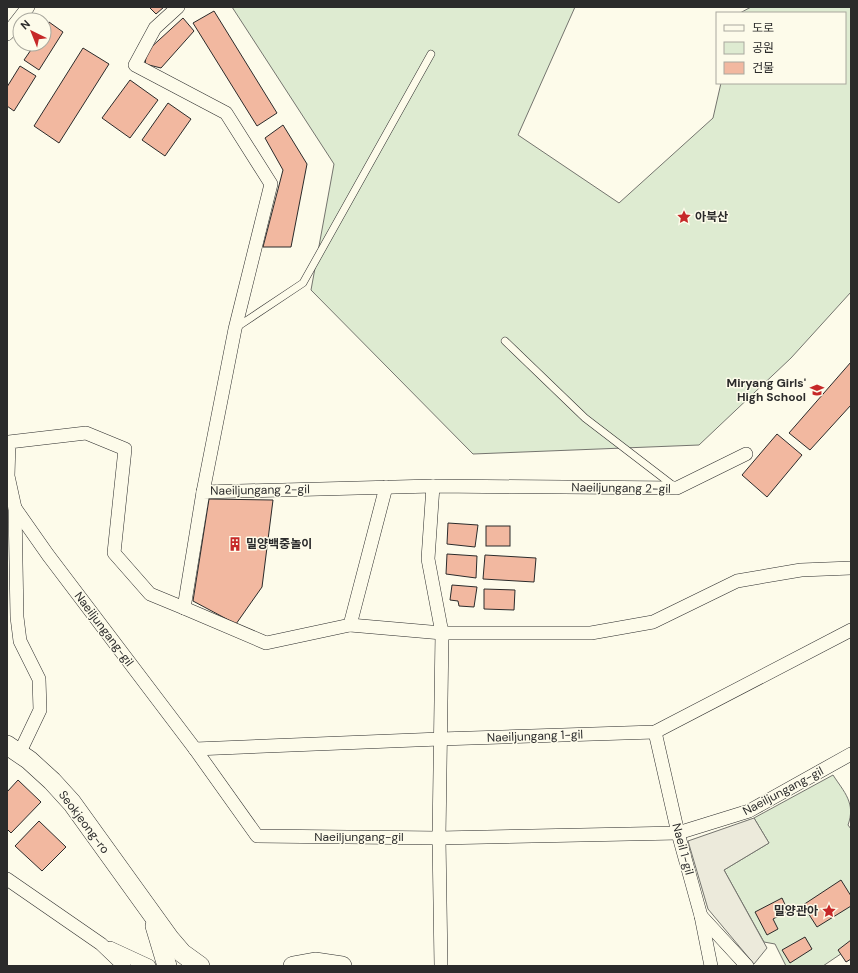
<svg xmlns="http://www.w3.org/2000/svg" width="858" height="973" viewBox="0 0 858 973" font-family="'DM Sans','Noto Sans KR',sans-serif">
  <rect width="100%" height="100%" fill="#fdfbea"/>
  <g fill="#deebd1" stroke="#74746e">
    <path d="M 232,7 L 575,7 L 518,135 L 619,203 L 713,118 L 721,83 L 845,83 L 845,13 L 740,13 L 751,7 L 851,7 L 851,292 L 791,358 L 699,445 L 473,454 L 311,290 L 334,164 Z"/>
    <path d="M 833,775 C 844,792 856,803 848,825 L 851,829 L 851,947 L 823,966 L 786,966 L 775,944 L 764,942 L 724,870 L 769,843 L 754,818 Z"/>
  </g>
  <path fill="#eceadb" stroke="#74746e" d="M 754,818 L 769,843 L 724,870 L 767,948 L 754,964 L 708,909 L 688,841 Z"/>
  <g fill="#f2b8a0" stroke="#2b2b2b">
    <path d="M 149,7 L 164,7 L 156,14 Z"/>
    <path d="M 214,11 L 277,113 L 257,126 L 193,23 Z"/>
    <path d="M 183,18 L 194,31 L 161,68 L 145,64 L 147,51 Z"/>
    <path d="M 49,22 L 63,32 L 39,70 L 24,60 L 35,44 L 44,44 L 44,30 Z"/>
    <path d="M 83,48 L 109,64 L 59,143 L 34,126 Z"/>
    <path d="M 20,66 L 36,76 L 14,111 L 7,106 L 7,87 Z"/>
    <path d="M 130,80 L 158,100 L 130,138 L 102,118 Z"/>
    <path d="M 168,103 L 191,119 L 165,156 L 142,140 Z"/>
    <path d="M 283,125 L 307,164 L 291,247 L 263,247 L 283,170 L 265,138 Z"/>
    <path d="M 851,362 L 851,405 L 810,450 L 789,433 Z"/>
    <path d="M 777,434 L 802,455 L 767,497 L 742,475 Z"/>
    <path d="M 209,499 L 273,500 L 262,587 L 236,624 L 193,601 Z"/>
    <path d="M 448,523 L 478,525 L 475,547 L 447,544 Z"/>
    <rect x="486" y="526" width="24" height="20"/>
    <path d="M 447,554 L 477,556 L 476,578 L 446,574 Z"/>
    <path d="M 485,555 L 536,558 L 534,582 L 483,579 Z"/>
    <path d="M 452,585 L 477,587 L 474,607 L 459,606 L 458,601 L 450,600 Z"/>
    <path d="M 484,589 L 515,590 L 514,610 L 484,609 Z"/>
    <path d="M 18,780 L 41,802 L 11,833 L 7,829 L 7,792 Z"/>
    <path d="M 39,821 L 66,847 L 42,871 L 15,846 Z"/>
    <path d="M 841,880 L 851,896 L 851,906 L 817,927 L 803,905 Z"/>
    <path d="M 782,898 L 788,911 L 773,919 L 778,929 L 767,935 L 755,912 Z"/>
    <path d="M 805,937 L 812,949 L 790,963 L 782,950 Z"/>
    <path d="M 851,940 L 851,959 L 846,962 L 838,950 Z"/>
  </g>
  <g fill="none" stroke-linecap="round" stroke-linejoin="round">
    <defs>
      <g id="lane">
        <path d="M 237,327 L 303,283 L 431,54"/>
        <path d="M 505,341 L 585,418 L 675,487"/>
      </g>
      <g id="street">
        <path d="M 178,7 L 155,28 L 135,65 L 226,113 L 271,184 L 235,329 L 203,492"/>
        <path d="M 7,34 L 28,7"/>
        <path d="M 433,486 L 428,559 L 442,633 L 439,838 L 441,966"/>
        <path d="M 15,508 L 48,555 L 195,749 L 257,836 L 439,838 L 678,833 L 749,811 L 851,754"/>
        <path d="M 184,608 L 266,643 L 350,625 L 386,487"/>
        <path d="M 350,625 L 442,633 L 591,633 L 653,622 L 737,581 L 801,570 L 851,568"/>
        <path d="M 655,732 L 678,833 L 701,916 L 711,966"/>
        <path d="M 195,749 L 440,739 L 655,732 L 851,630"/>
        <path d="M 19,754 L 40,710 L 39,679 L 20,641 L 17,617 L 15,508 L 8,476 L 9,442 L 86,433 L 125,449 L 114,553 L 150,594 L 184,608 L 203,492 L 433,486 L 677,488 L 746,454"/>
        <path d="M 7,879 L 101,944 L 124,966"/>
        <path d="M 701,916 L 747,966"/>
        <path d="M 110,948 L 149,966"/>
      </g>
      <g id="secondary">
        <path d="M 7,745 L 29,760 L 52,781 L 72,803 L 170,939 L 182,953 L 200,966"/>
        <path d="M 155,926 L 167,966"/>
        <path d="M 293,966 L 315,962 L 342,966"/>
      </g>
    </defs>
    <use href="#lane" stroke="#2b2b2b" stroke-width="8"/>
    <use href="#street" stroke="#2b2b2b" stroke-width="14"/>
    <use href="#secondary" stroke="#2b2b2b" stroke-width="20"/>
    <use href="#lane" stroke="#fdfbea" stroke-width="7"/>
    <use href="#street" stroke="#fdfbea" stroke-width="13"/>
    <use href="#secondary" stroke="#fdfbea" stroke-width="19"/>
  </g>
  <defs>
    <symbol id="sight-bare" viewBox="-9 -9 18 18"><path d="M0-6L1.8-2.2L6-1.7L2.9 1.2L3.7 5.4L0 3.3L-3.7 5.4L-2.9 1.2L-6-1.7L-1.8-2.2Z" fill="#c62828" stroke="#fdfbea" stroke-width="2.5" paint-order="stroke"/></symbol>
    <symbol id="school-bare" viewBox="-9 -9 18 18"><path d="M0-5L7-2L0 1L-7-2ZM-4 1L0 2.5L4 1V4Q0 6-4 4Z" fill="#c62828" stroke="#fdfbea" stroke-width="2.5" paint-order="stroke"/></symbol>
    <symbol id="building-bare" viewBox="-9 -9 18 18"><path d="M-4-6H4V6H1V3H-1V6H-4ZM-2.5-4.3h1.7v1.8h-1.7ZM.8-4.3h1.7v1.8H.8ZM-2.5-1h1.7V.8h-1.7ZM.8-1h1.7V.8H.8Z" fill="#c62828" stroke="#fdfbea" stroke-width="2.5" paint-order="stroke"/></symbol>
  </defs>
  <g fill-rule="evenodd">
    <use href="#sight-bare" x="674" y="207" width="20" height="20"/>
    <use href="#school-bare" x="807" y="380" width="20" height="20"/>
    <use href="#building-bare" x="225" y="534" width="20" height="20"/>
    <use href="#sight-bare" x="819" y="901" width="20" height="20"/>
  </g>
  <g text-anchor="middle" stroke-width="3" stroke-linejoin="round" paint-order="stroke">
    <g font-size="12" font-weight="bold" fill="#2b2b2b" stroke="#fdfbea" text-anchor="start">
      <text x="695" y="221">아북산</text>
      <text x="806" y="387" text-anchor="end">Miryang Girls'<tspan x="806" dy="14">High School</tspan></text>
      <text x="246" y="548">밀양백중놀이</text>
      <text x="818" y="915" text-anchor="end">밀양관아</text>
    </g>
    <g font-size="12" fill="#2b2b2b" stroke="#fdfbea">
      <text transform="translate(621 488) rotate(1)" y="4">Naeiljungang 2-gil</text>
      <text transform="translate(260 490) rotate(-1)" y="4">Naeiljungang 2-gil</text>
      <text transform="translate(104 629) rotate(53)" y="4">Naeiljungang-gil</text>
      <text transform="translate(535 736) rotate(-2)" y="4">Naeiljungang 1-gil</text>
      <text transform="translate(783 791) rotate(-28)" y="4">Naeiljungang-gil</text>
      <text transform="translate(84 822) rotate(53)" y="4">Seokjeong-ro</text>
      <text x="359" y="841">Naeiljungang-gil</text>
      <text transform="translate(683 849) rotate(75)" y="4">Naeil 1-gil</text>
    </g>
  </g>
  <rect width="858" height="973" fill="none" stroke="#2b2b2b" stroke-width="16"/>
  <rect x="716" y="12" width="130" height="72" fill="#fdfbea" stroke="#a9a89e"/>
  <rect x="724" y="25" width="20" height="6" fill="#fdfbea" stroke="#a9a89e"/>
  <text x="752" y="32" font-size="12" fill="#2b2b2b">도로</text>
  <rect x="724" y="42" width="20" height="12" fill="#deebd1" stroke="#a9a89e"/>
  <text x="752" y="52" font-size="12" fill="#2b2b2b">공원</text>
  <rect x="724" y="62" width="20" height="12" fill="#f2b8a0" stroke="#a9a89e"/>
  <text x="752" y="72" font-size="12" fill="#2b2b2b">건물</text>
  <g transform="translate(32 32) rotate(317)"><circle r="19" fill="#fdfbea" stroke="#a9a89e"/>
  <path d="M0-3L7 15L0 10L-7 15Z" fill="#c62828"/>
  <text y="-6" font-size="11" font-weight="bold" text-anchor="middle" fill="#2b2b2b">N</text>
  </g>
</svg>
